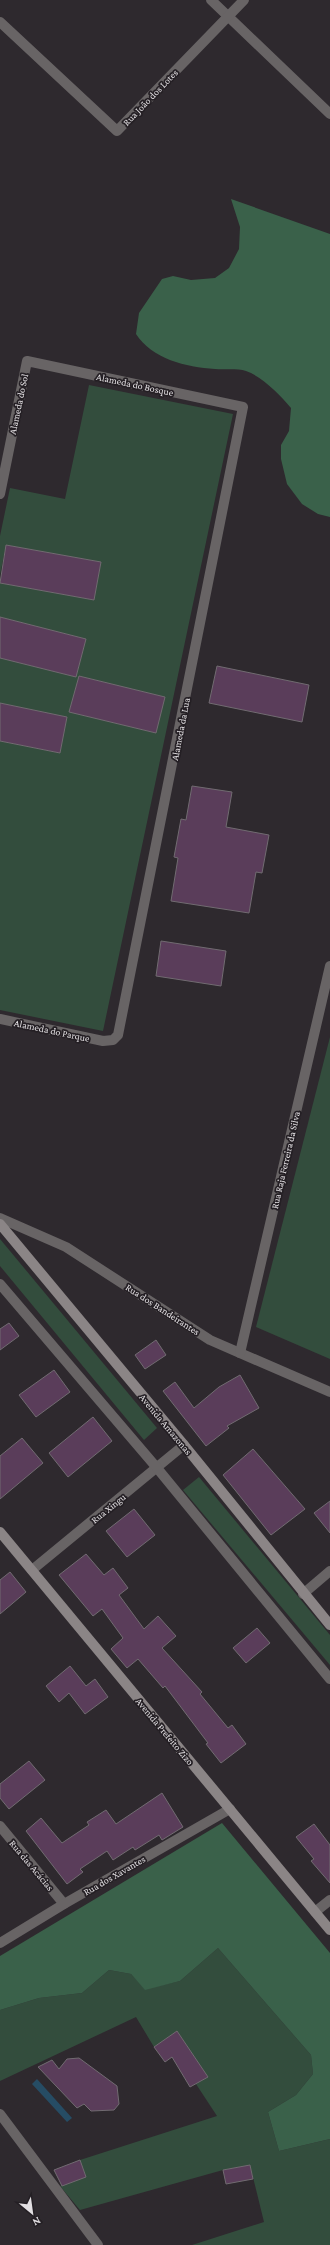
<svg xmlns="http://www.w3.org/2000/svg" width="330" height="2245" viewBox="0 0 330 2245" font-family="'Crimson Pro',serif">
  <rect width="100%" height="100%" fill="#2e292e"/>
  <g fill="#334d3d" fill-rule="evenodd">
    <path d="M 89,385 L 233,414 L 103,1031 L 0,1010 L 0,741 L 60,753 L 67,717 L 0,703 L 0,658 L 76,677 L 86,639 L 0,617 L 0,583 L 94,600 L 101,562 L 6,545 L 0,575 L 0,536 L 10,488 L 65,499 ZM 79,676 L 165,697 L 156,733 L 69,712 Z"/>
    <path d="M 330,1037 L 330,1359 L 256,1327 Z"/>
    <path d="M 0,1239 L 157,1428 L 144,1440 L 0,1266 Z"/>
    <path d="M 199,1477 L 330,1635 L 330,1665 L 183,1490 Z"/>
    <path d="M 218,1948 L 311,2055 L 313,2074 L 296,2095 L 268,2112 L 279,2151 L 330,2139 L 330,2245 L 192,2245 L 264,2222 L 250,2165 L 223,2170 L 80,2210 L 60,2186 L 86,2177 L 80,2160 L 217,2116 L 196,2084 L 208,2077 L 177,2031 L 154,2047 L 136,2017 L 0,2081 L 0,2010 L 39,1998 L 82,1993 L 109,1970 L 131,1974 L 145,1989 L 180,1981 Z"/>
  </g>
  <g fill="#3a614a">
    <path d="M 231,199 L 330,234 L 330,517 L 318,514 L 302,504 L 287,484 L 281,459 L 281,445 L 289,431 L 291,408 C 280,395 263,377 246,371 C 237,368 224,370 215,369 C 186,367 152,359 136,334 L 139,313 L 162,279 L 173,276 L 191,280 L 215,278 L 229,268 L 239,249 L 240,227 Z"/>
    <path d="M 222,1823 L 330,1953 L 330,2139 L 279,2151 L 268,2112 L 296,2095 L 313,2074 L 311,2055 L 218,1948 L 180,1981 L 145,1990 L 131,1974 L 109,1970 L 82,1993 L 39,1998 L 0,2010 L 0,1956 Z"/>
  </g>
  <path fill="#264c64" d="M 37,2079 L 72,2118 L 67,2122 L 32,2084 Z"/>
  <g fill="#5a3d5a" stroke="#716b71">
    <path d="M 6,545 L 101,562 L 94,600 L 0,583 Z"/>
    <path d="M 0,617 L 86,639 L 76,677 L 0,658 Z"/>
    <path d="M 217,666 L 309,685 L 302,722 L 209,703 Z"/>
    <path d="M 79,676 L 165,697 L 156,733 L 69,712 Z"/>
    <path d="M 0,703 L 67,717 L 60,753 L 0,741 Z"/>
    <path d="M 192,786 L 232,792 L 226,827 L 269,835 L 262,873 L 256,872 L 249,913 L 171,901 L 178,858 L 174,857 L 181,819 L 186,820 Z"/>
    <path d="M 161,941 L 226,951 L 221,986 L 156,976 Z"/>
    <path d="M 9,1323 L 19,1336 L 0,1350 L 0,1329 Z"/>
    <path d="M 156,1340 L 166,1355 L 145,1369 L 135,1355 Z"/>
    <path d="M 54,1370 L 70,1392 L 36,1417 L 19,1395 Z"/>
    <path d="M 240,1375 L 259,1408 L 227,1426 L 229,1428 L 206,1446 L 163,1391 L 175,1382 L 194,1408 L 219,1387 Z"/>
    <path d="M 93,1417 L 112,1441 L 68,1477 L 49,1453 Z"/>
    <path d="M 22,1438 L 43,1463 L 0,1499 L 0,1456 Z"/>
    <path d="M 253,1449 L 305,1509 L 271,1535 L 223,1475 Z"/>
    <path d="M 330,1501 L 330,1533 L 314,1513 Z"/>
    <path d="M 134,1509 L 155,1535 L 127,1557 L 106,1531 Z"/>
    <path d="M 86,1554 L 104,1575 L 113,1568 L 128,1588 L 119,1595 L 144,1629 L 158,1616 L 176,1636 L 162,1648 L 202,1692 L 200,1694 L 228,1728 L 232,1725 L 246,1744 L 221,1763 L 206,1744 L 208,1743 L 165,1686 L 163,1688 L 138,1659 L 127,1668 L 111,1649 L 123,1638 L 102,1609 L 93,1616 L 59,1575 Z"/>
    <path d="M 10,1572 L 26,1592 L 0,1614 L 0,1580 Z"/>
    <path d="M 257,1628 L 270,1643 L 246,1663 L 233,1648 Z"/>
    <path d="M 70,1666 L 86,1686 L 95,1679 L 108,1697 L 85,1714 L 69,1693 L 59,1702 L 46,1686 Z"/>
    <path d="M 29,1761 L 45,1780 L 9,1809 L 0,1798 L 0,1784 Z"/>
    <path d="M 162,1793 L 183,1827 L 162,1840 L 159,1835 L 135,1850 L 133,1847 L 113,1860 L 107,1851 L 80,1869 L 83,1872 L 67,1884 L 26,1831 L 41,1818 L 62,1843 L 89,1825 L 87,1822 L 106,1810 L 116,1824 Z"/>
    <path d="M 314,1824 L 330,1845 L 330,1883 L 311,1861 L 314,1859 L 296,1837 Z"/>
    <path d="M 177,2031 L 208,2077 L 190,2087 L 172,2057 L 165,2062 L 154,2047 Z"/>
    <path d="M 79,2058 L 117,2086 L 119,2104 L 114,2110 L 91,2111 L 84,2104 L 77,2108 L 38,2067 L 52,2060 L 59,2069 L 67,2059 Z"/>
    <path d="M 80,2160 L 86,2177 L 62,2186 L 54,2170 Z"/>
    <path d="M 250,2165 L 253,2179 L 226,2184 L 223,2170 Z"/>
  </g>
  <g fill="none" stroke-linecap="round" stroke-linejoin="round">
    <g stroke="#686465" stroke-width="10">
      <path d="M 211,0 L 330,114"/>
      <path d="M 0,22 L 117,131 L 244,0"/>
      <path d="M 0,494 L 27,361 L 243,407 L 118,1035 L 113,1040 L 103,1041 L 0,1019"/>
      <path d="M 0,1218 L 66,1247 L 210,1340 L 330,1392"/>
      <path d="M 240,1353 L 330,966"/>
      <path d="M 32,1570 L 184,1445"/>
      <path d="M 303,1594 L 330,1571"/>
      <path d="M 0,1826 L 64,1904"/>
      <path d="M 315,1912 L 330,1900"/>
      <path d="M 0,1943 L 64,1904 L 230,1809"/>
      <path d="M 0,2114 L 98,2245"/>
    </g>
    <path stroke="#686465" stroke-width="10" d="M 0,1284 L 157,1468 L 330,1679"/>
    <g stroke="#8b8586" stroke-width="10">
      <path d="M 0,1224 L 184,1445 L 330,1625"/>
      <path d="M 0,1532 L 330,1930"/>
    </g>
  </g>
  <g text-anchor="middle" stroke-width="3.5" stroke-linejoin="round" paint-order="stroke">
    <g font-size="10" fill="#e2dfe2" stroke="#241f24">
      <text transform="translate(150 97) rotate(-46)" y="4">Rua João dos Lotes</text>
      <text transform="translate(135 384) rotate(12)" y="4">Alameda do Bosque</text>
      <text transform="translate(18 404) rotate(-78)" y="4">Alameda do Sol</text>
      <text transform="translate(180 729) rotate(-79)" y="4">Alameda da Lua</text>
      <text transform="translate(52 1030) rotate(12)" y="4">Alameda do Parque</text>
      <text transform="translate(285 1160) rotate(-77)" y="4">Rua Raja Ferreira da Silva</text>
      <text transform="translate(163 1309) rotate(33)" y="4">Rua dos Bandeirantes</text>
      <text transform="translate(166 1424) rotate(50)" y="4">Avenida Amazonas</text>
      <text transform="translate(108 1508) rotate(-39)" y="4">Rua Xingu</text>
      <text transform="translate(165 1731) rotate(50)" y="4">Avenida Prefeito Zizo</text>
      <text transform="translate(32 1865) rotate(50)" y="4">Rua das Acácias</text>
      <text transform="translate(114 1875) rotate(-30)" y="4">Rua dos Xavantes</text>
    </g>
  </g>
  <g transform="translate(32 2213) rotate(151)" stroke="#241f24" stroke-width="3" paint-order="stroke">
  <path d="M0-3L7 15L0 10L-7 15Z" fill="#e2dfe2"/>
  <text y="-6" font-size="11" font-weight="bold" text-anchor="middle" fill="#e2dfe2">N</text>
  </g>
</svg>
